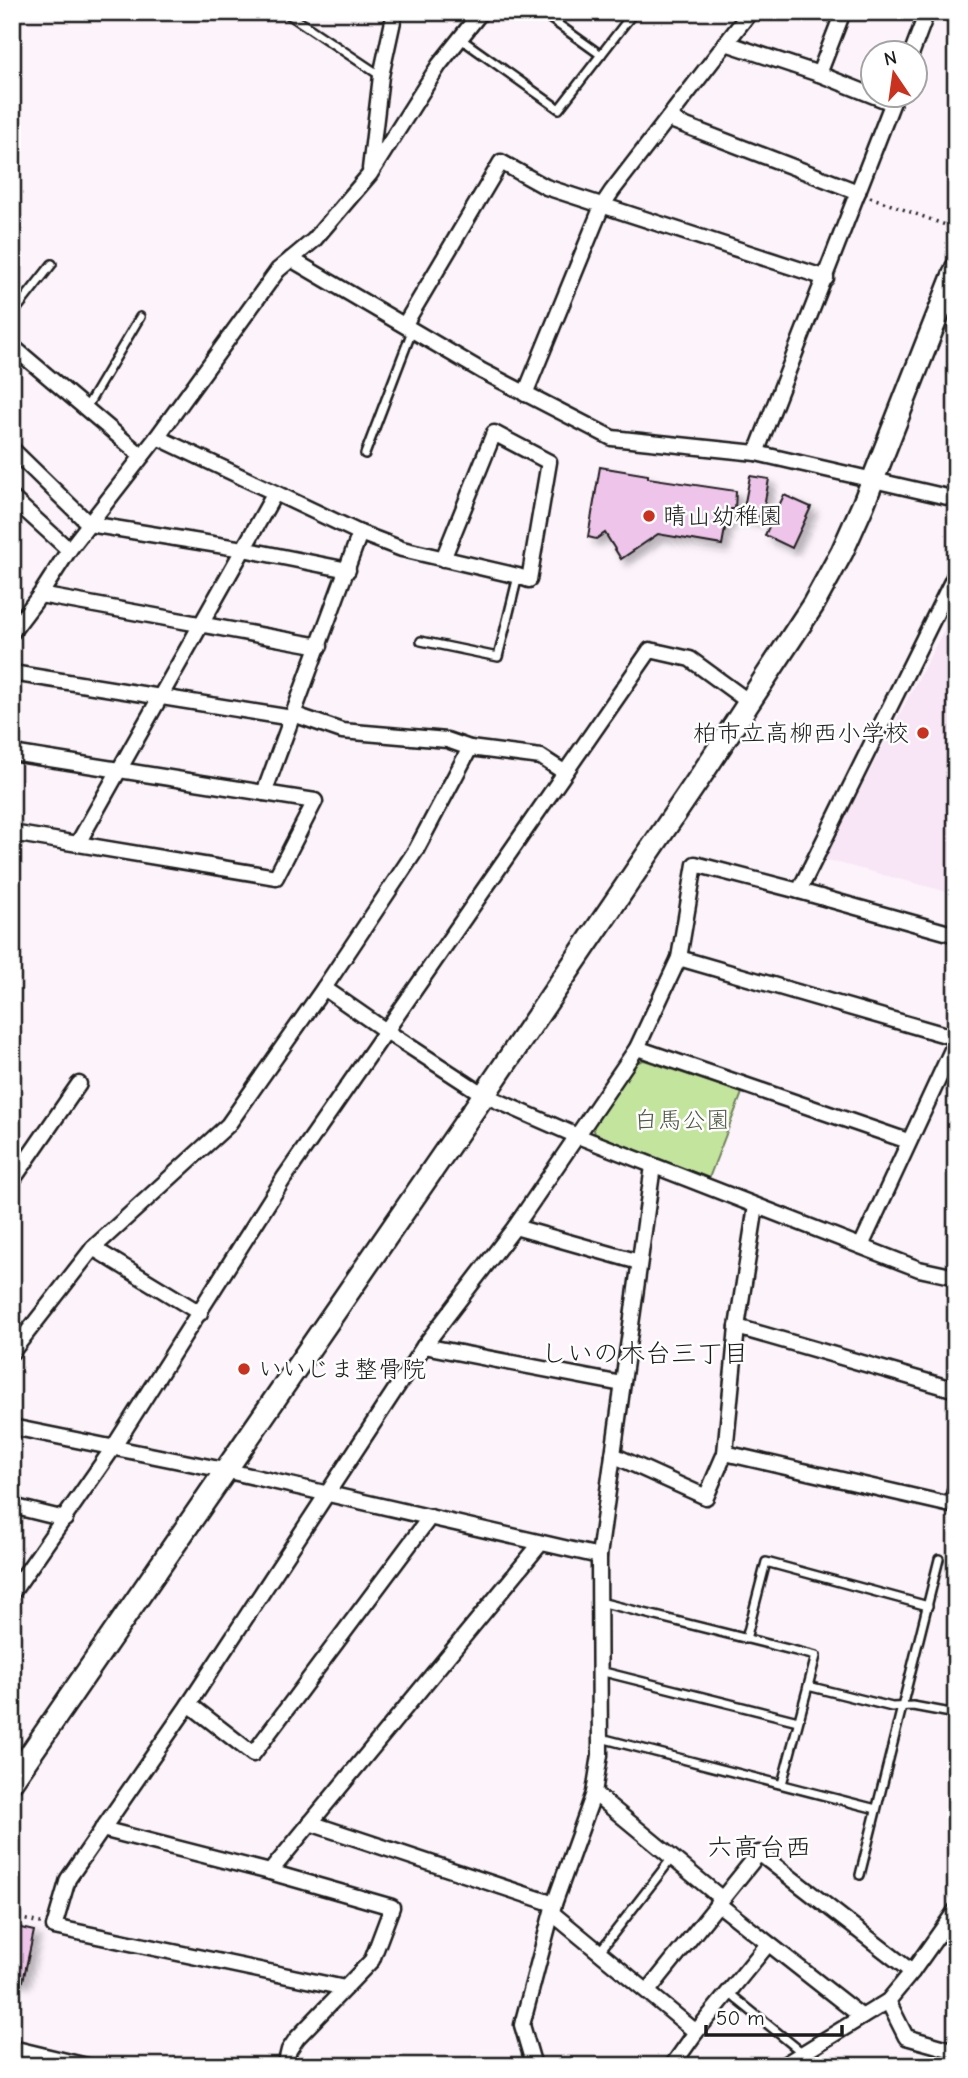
<svg xmlns="http://www.w3.org/2000/svg" width="968" height="2078" viewBox="0 0 968 2078" font-family="'Comic Neue','Klee One',sans-serif">
  <defs>
    <filter id="shadow"><feDropShadow dx="6" dy="6" stdDeviation="3.5" flood-color="#0004"/></filter>
  </defs>
  <rect width="100%" height="100%" fill="#fcf3fb"/>
  <filter id="ink" filterUnits="userSpaceOnUse"><feTurbulence type="fractalNoise" baseFrequency=".0143" numOctaves="2"/><feDisplacementMap in="SourceGraphic" scale="14" xChannelSelector="R" yChannelSelector="G"/><feConvolveMatrix kernelMatrix="1 2 1 2 8 2 1 2 1" color-interpolation-filters="sRGB"/></filter>
  <g filter="url(#ink)">
    <path fill="#f8e5f6" d="M 956,607 L 956,894 L 824,859 Z"/>
    <path fill="#c3e49d" stroke="#70805c" stroke-width="2" d="M 644,1060 L 742,1093 L 709,1178 L 595,1134 L 593,1126 L 635,1063 Z"/>
    <g fill="#efc4ea" stroke="#1c1c1c" stroke-width="2" filter="url(#shadow)">
      <path d="M 600,467 L 648,475 L 648,478 L 736,491 L 735,509 L 731,509 L 728,523 L 726,523 L 722,545 L 658,534 L 621,559 L 605,533 L 596,539 L 588,537 Z"/>
      <path d="M 750,476 L 769,479 L 762,517 L 756,516 L 755,520 L 740,517 L 741,513 L 743,513 Z"/>
      <path d="M 784,495 L 811,507 L 792,548 L 765,535 Z"/>
      <path d="M 12,1926 L 34,1931 L 23,1981 L 12,1979 Z"/>
    </g>
    <g fill="none" stroke-linecap="round" stroke-linejoin="round">
      <defs>
        <g id="lane">
          <path d="M 285,12 L 381,76"/>
          <path d="M 541,12 L 601,55"/>
          <path d="M 461,39 L 559,109 L 634,12"/>
          <path d="M 12,315 L 52,264"/>
          <path d="M 86,408 L 140,317"/>
          <path d="M 365,454 L 412,331"/>
          <path d="M 421,641 L 498,657 L 518,576"/>
          <path d="M 600,1602 L 816,1656 L 782,1784"/>
          <path d="M 746,1639 L 766,1562 L 928,1606"/>
          <path d="M 600,1671 L 798,1721"/>
          <path d="M 808,1686 L 892,1707 L 913,1706 L 956,1714"/>
          <path d="M 601,1738 L 876,1809"/>
          <path d="M 860,1875 L 939,1559"/>
          <path d="M 600,1951 L 672,1858"/>
          <path d="M 729,1993 L 804,2054"/>
        </g>
        <g id="street">
          <path d="M 726,43 L 819,74 L 892,103"/>
          <path d="M 912,52 L 927,12"/>
          <path d="M 819,74 L 843,12"/>
          <path d="M 668,119 L 858,192"/>
          <path d="M 370,169 L 381,76 L 395,12"/>
          <path d="M 291,259 L 482,371 L 612,438 L 756,453 L 956,499"/>
          <path d="M 405,324 L 501,162 L 546,187 L 826,278"/>
          <path d="M 12,346 L 142,456"/>
          <path d="M 525,394 L 602,206 L 612,191 L 750,12"/>
          <path d="M 157,437 L 360,533 L 402,549 L 518,576 L 529,580 L 549,462 L 494,433 L 443,559"/>
          <path d="M 12,449 L 89,524 L 243,549 L 348,570"/>
          <path d="M 756,453 L 896,94"/>
          <path d="M 12,498 L 69,550"/>
          <path d="M 40,595 L 320,646"/>
          <path d="M 12,632 L 40,595 L 69,550 L 157,437 L 278,270 L 314,240 L 370,174 L 439,65 L 481,12"/>
          <path d="M 12,673 L 292,718"/>
          <path d="M 293,714 L 342,731 L 447,740 L 470,748 L 541,757 L 564,772"/>
          <path d="M 12,753 L 315,801 L 276,877 L 12,833"/>
          <path d="M 264,793 L 360,533"/>
          <path d="M 78,843 L 275,493"/>
          <path d="M 799,891 L 956,573"/>
          <path d="M 679,958 L 956,1038"/>
          <path d="M 324,988 L 386,1031 L 650,650 L 690,659 L 749,702"/>
          <path d="M 637,1048 L 908,1141"/>
          <path d="M 12,1155 L 25,1163"/>
          <path d="M 12,1181 L 79,1084"/>
          <path d="M 515,1227 L 639,1262"/>
          <path d="M 861,1246 L 956,1041"/>
          <path d="M 93,1248 L 200,1313"/>
          <path d="M 737,1327 L 956,1390"/>
          <path d="M 424,1346 L 622,1384"/>
          <path d="M 12,1352 L 93,1248 L 228,1125 L 324,988 L 416,850 L 470,748"/>
          <path d="M 12,1427 L 224,1470 L 599,1556"/>
          <path d="M 725,1453 L 951,1505 L 956,1488"/>
          <path d="M 613,1455 L 706,1497 L 725,1453 L 737,1327 L 756,1206"/>
          <path d="M 12,1506 L 65,1519"/>
          <path d="M 12,1593 L 113,1448 L 284,1178 L 386,1031 L 484,1095 L 575,1135 L 919,1269 L 956,1277"/>
          <path d="M 189,1704 L 424,1346 L 515,1227 L 637,1048 L 679,958 L 695,864 L 799,891 L 956,935"/>
          <path d="M 594,1793 L 721,1898"/>
          <path d="M 310,1823 L 554,1904"/>
          <path d="M 102,1829 L 270,1872 L 392,1907 L 372,1960 L 297,2038 L 289,2050 L 285,2066"/>
          <path d="M 270,1872 L 541,1543"/>
          <path d="M 717,1903 L 862,2017"/>
          <path d="M 552,1913 L 696,2032"/>
          <path d="M 345,1988 L 54,1927 L 68,1879 L 189,1704 L 253,1754 L 430,1517"/>
          <path d="M 648,1991 L 759,1853 L 912,1972"/>
          <path d="M 888,2001 L 906,2037 L 956,2051"/>
          <path d="M 12,2048 L 87,2066"/>
          <path d="M 534,2066 L 522,2025 L 554,1904 L 594,1793 L 600,1755 L 599,1556 L 653,1166"/>
          <path d="M 672,2066 L 696,2032 L 768,1944"/>
          <path d="M 782,2066 L 888,2001 L 912,1972 L 956,1910"/>
        </g>
        <path id="secondary" d="M 12,1781 L 484,1095 L 704,771 L 813,605 L 842,552 L 863,505 L 956,269"/>
      </defs>
      <use href="#lane" stroke="#1c1c1c" stroke-width="12"/>
      <use href="#street" stroke="#1c1c1c" stroke-width="19"/>
      <use href="#secondary" stroke="#1c1c1c" stroke-width="26"/>
      <g stroke="#1c1c1c" stroke-width="3.5" stroke-dasharray="2 5" stroke-linecap="butt">
        <path d="M 870,197 L 951,227"/>
        <path d="M 12,1917 L 41,1923"/>
      </g>
      <use href="#lane" stroke="#fff" stroke-width="7"/>
      <use href="#street" stroke="#fff" stroke-width="14"/>
      <use href="#secondary" stroke="#fff" stroke-width="21"/>
    </g>
  </g>
  <g fill="#c8321e" stroke="#fff" stroke-width="2.5">
    <circle cx="649" cy="516" r="7"/>
    <circle cx="923" cy="733" r="7"/>
    <circle cx="244" cy="1369" r="7"/>
  </g>
  <g text-anchor="middle" stroke-width="5" stroke-linejoin="round" paint-order="stroke">
    <g font-size="24" fill="#1c1c1c" stroke="#fff" text-anchor="start">
      <text x="663" y="524">晴山幼稚園</text>
      <text x="909" y="741" text-anchor="end">柏市立高柳西小学校</text>
      <text x="258" y="1377">いいじま整骨院</text>
    </g>
    <g font-size="24" fill="#4e5843" stroke="#fff">
      <text x="682" y="1128">白馬公園</text>
    </g>
    <g font-size="26" fill="#1c1c1c" stroke="#fff">
      <text x="645" y="1362">しいの木台三丁目</text>
      <text x="759" y="1856">六高台西</text>
    </g>
  </g>
  <rect width="968" height="2078" fill="none" stroke="#fff" stroke-width="42"/>
  <rect x="21" y="21" width="926" height="2036" fill="none" stroke="#1c1c1c" stroke-width="2.5" filter="url(#ink)"/>
  <g transform="translate(894 74) rotate(347)"><circle r="33" fill="#ffffff" stroke="#a4a4a4" stroke-width="2"/>
  <path d="M0-5L12 26L0 18L-12 26Z" fill="#c8321e"/>
  <text y="-10" font-size="19" font-weight="bold" text-anchor="middle" fill="#1c1c1c">N</text>
  </g>
  <path d="M706 2025v10h136v-10" fill="none" stroke="#1c1c1c" stroke-width="3.5"/>
  <text x="716" y="2025" font-size="21" fill="#1c1c1c" stroke="#ffffff" stroke-width="5" paint-order="stroke">50 m</text>
</svg>
